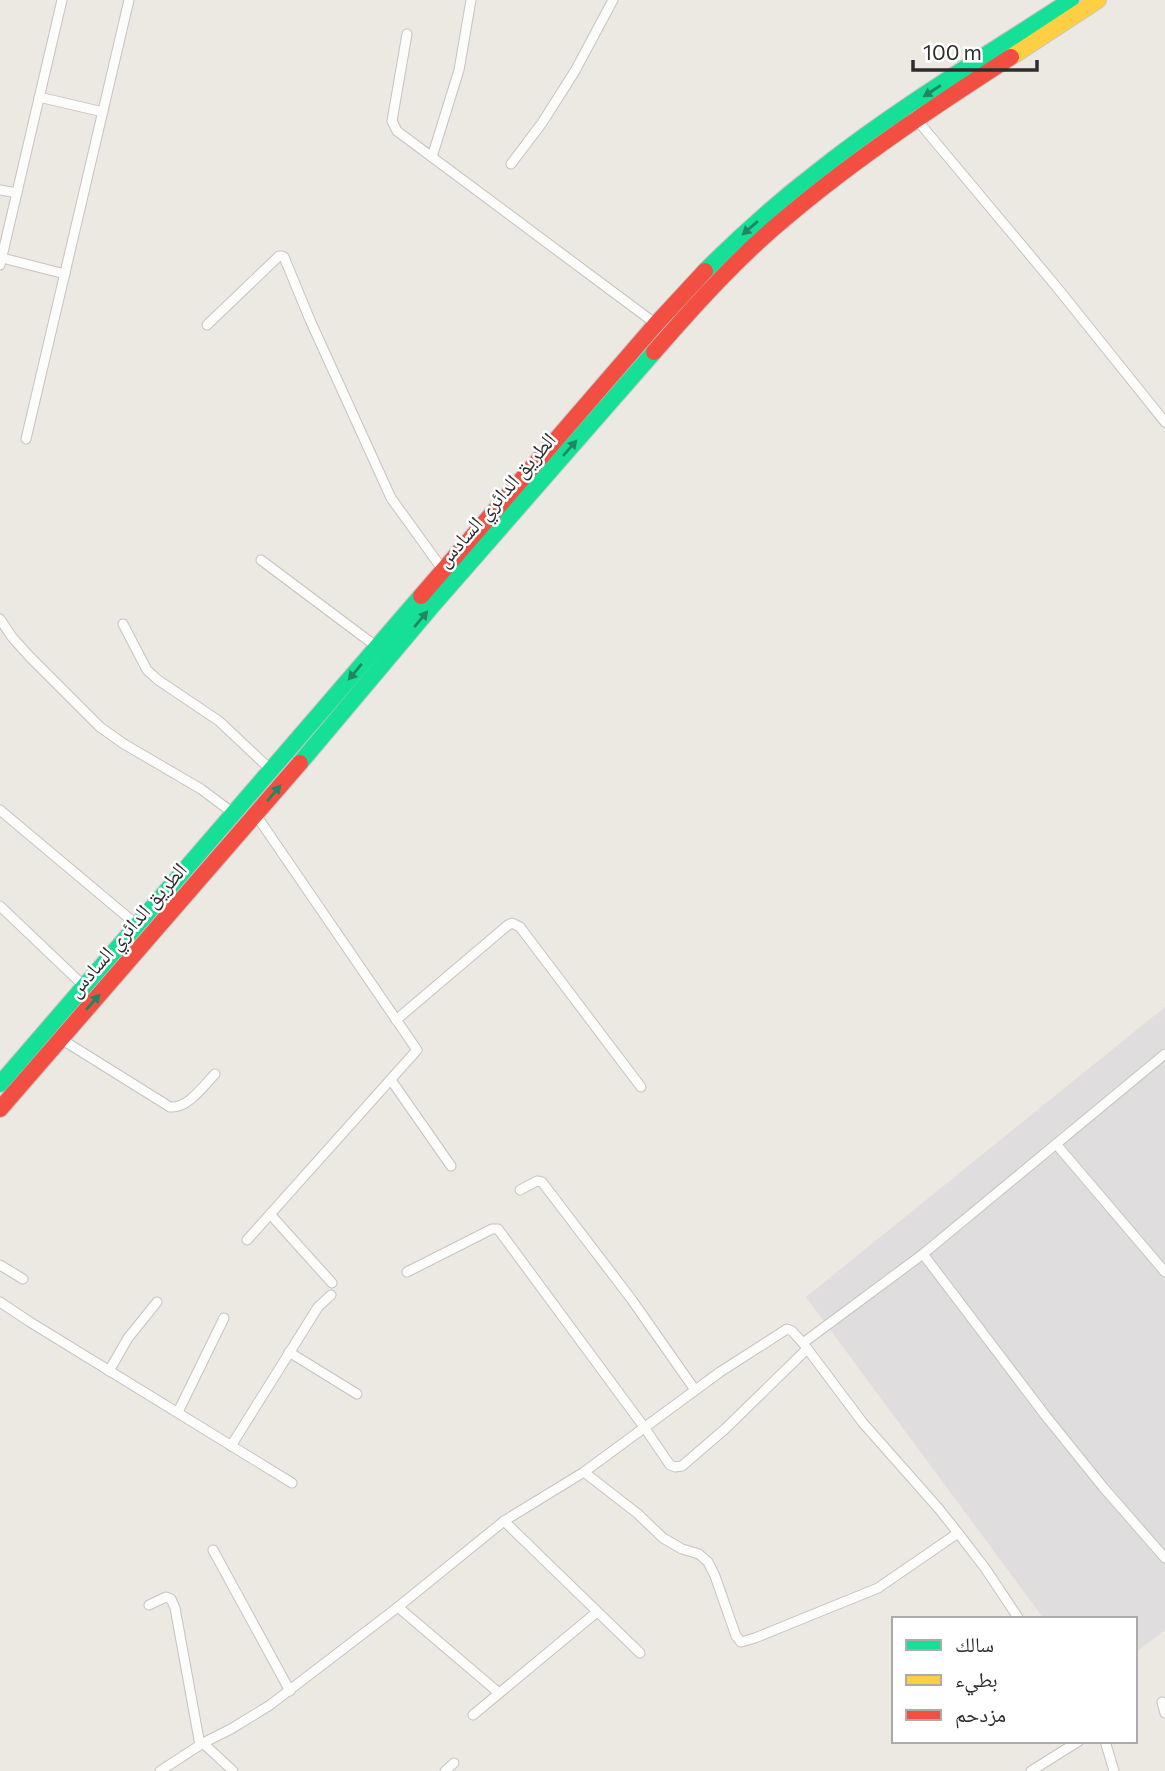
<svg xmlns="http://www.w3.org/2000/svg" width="1165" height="1771" viewBox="0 0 1165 1771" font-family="Commissioner,'Noto Naskh Arabic',sans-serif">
  <rect width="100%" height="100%" fill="#ece8e2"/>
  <path fill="#dfddde" d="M 1165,1007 L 1165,1630 L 1135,1653 L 1135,1619 L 1044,1619 L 806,1297 Z"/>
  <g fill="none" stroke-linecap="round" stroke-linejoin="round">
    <defs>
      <g id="street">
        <path d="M 407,34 L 392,121 L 397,131 L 656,324"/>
        <path d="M 39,97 L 103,112"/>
        <path d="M 908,106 L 917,120 L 1055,285 L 1165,422"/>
        <path d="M 432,157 L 459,70 L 471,0"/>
        <path d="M 511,164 L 542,123 L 575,71 L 613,0"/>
        <path d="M 0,190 L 17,193"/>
        <path d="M 2,258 L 65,274"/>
        <path d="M 0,265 L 62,0"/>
        <path d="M 207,325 L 279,256 L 282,256 L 284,257 L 310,320 L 391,498 L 443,570"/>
        <path d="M 26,439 L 129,0"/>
        <path d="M 261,560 L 377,647"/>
        <path d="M 0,619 L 12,637 L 29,656 L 100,727 L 124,744 L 201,789 L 233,813"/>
        <path d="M 123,624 L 147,670 L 158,680 L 219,721 L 271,770"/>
        <path d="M 0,810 L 137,925"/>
        <path d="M 0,906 L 84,986"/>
        <path d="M 396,1020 L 508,925 L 512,923 L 520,927 L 641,1087"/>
        <path d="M 61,1039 L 170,1107 C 188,1109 204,1085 215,1074"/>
        <path d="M 391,1080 L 451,1166"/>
        <path d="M 1056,1144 L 1165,1272"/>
        <path d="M 520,1190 L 537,1181 L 542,1182 L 632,1300 L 695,1390"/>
        <path d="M 270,1214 L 332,1283"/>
        <path d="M 247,1240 L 417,1050 L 256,815"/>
        <path d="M 923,1254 L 1045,1415 L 1103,1487 L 1165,1558"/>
        <path d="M 0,1265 L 23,1279"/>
        <path d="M 407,1272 L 492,1229 L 498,1229 L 644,1427 L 670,1465 L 675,1467 L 682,1466 L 725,1429 L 807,1349"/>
        <path d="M 0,1302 L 30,1322 L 292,1483"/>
        <path d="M 803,1343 L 923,1254 L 1165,1054"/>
        <path d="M 289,1352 L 357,1394"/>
        <path d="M 109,1371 L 128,1338 L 157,1302"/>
        <path d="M 178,1412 L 224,1318"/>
        <path d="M 231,1446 L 318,1307 L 331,1295"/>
        <path d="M 584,1472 L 638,1514 L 663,1538 L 682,1549 L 699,1554 L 708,1562 L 715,1576 L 736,1636 L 741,1642 L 755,1638 L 878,1588 L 958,1533"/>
        <path d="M 504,1521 L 640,1653"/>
        <path d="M 213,1550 L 290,1691"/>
        <path d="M 149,1605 L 166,1597 L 171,1599 L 175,1608 L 200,1745"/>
        <path d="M 398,1607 L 499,1693"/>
        <path d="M 1162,1702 L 1165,1713"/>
        <path d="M 473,1715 L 597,1612"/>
        <path d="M 1105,1741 L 1114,1771"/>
        <path d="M 203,1743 L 233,1771"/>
        <path d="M 160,1771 L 203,1743 L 231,1729 L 270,1705 L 398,1607 L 504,1521 L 584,1472 L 720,1372 L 787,1329 L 792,1331 L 803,1343 L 863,1423 L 939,1509 L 958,1533 L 985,1568 L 1019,1619"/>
        <path d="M 445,1771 L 454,1763"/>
        <path d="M 1031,1771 L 1079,1741"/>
      </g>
      <g id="fast">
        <path d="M 705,271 C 742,234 780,200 822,168 C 901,106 987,55 1071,0"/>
        <path d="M 300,763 L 432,606 L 654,352"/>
        <path d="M 0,1084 L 421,596"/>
      </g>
      <path id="slow" d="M 1011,57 L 1098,0"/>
      <g id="jam">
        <path d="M 654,352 C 696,304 739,256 789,215 C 858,157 935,106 1011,57"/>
        <path d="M 421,596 L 656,324 L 705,271"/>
        <path d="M 0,1109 L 300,763"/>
      </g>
    </defs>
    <use href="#street" stroke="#c5c4c3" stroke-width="11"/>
    <use href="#fast" stroke="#c6c5c3" stroke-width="18"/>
    <use href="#slow" stroke="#c6c5c3" stroke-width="18"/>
    <use href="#jam" stroke="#c6c5c3" stroke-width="18"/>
    <use href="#street" stroke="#fcfcfb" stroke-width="9"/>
    <use href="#fast" stroke="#16e098" stroke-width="16"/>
    <use href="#slow" stroke="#ffcf43" stroke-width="16"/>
    <use href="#jam" stroke="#f24e42" stroke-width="16"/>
  </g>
  <defs><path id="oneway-solid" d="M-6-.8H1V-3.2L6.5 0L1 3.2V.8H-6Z" transform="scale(1.75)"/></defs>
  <g fill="#228662">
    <use href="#oneway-solid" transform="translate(932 91) rotate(147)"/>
    <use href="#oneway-solid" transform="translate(750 228) rotate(139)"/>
    <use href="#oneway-solid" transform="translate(570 448) rotate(-49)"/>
    <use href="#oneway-solid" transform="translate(421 619) rotate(-50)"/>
    <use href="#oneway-solid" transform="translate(355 672) rotate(130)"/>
    <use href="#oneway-solid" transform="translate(274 793) rotate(-50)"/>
    <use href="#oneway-solid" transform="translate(93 1002) rotate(-49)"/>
  </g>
  <g text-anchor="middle" stroke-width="5" stroke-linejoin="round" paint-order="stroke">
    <g font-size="21" fill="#2d2d2d" stroke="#fff">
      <text transform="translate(496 500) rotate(-49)" y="7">الطريق الدائري السادس</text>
      <text transform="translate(127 930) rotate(-49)" y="7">الطريق الدائري السادس</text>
    </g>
  </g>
  <rect x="892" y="1617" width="245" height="126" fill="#ffffff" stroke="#ababab" stroke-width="2"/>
  <rect x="906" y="1640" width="35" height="10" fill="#16e098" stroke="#ababab" stroke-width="2"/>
  <text x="955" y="1652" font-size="21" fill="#2d2d2d">سالك</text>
  <rect x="906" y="1675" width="35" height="10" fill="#ffcf43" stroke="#ababab" stroke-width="2"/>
  <text x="955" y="1687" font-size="21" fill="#2d2d2d">بطيء</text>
  <rect x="906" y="1710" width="35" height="10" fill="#f24e42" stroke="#ababab" stroke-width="2"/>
  <text x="955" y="1722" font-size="21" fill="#2d2d2d">مزدحم</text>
  <path d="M913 60v10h124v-10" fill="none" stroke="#2d2d2d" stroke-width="3.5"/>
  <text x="923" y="60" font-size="21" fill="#2d2d2d" stroke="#ffffff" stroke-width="5" paint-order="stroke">100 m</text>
</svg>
